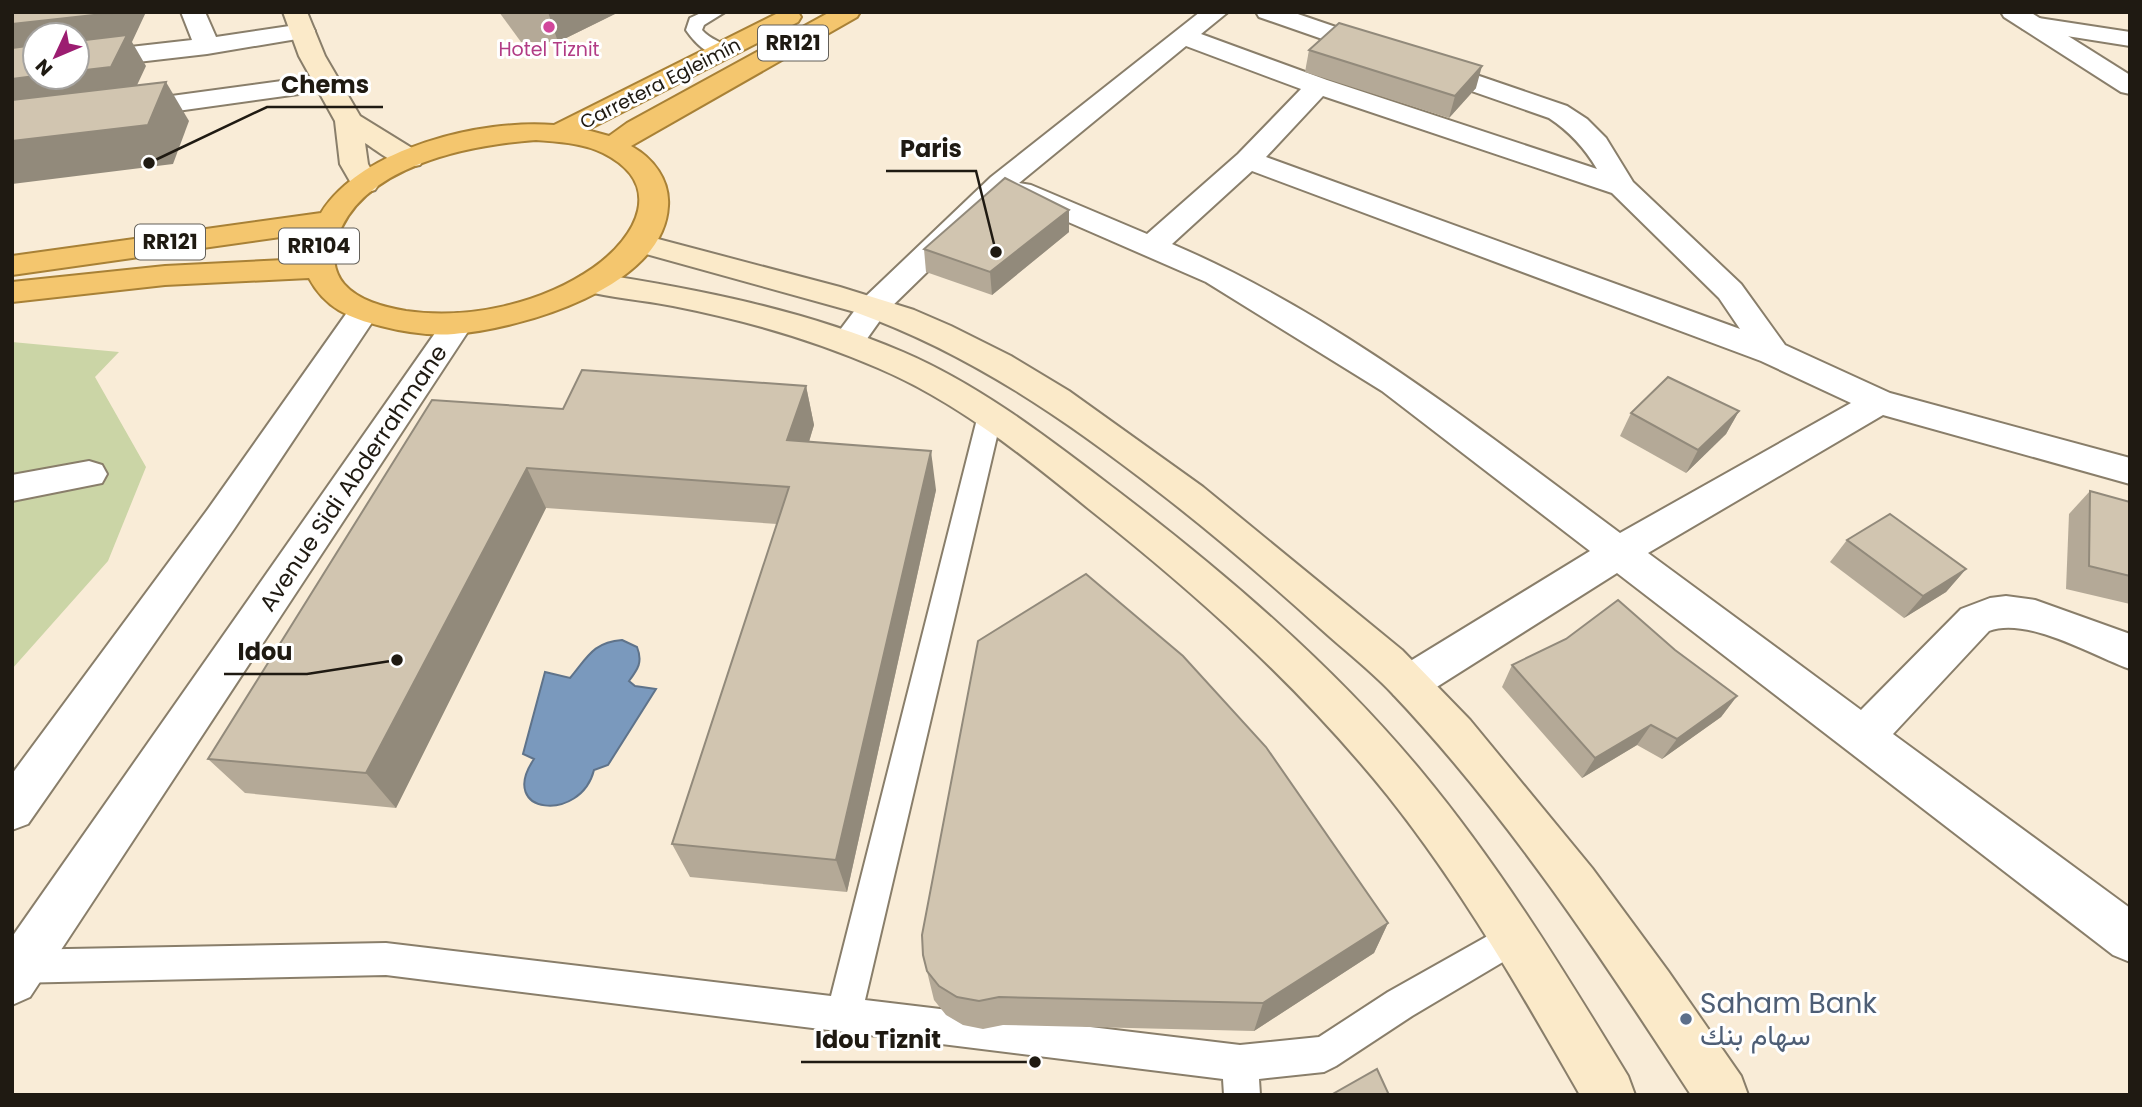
<svg xmlns="http://www.w3.org/2000/svg" width="2142" height="1107" viewBox="0 0 2142 1107" font-family="Poppins,Vazirmatn,sans-serif">
  <rect width="100%" height="100%" fill="#f9ecd7"/>
  <path fill="#cbd5a6" d="M 12,342 L 119,352 L 95,377 L 146,467 L 108,561 L 12,669 Z"/>
  <path fill="#7a99bd" stroke="#5f738a" stroke-width="2" d="M 622,640 L 637,647 C 643,662 638,669 629,681 L 635,686 L 656,689 L 608,765 L 594,770 C 581,823 496,815 534,759 L 523,754 L 545,672 L 570,678 C 587,658 593,642 622,640 Z"/>
  <g fill="none" stroke-linecap="round" stroke-linejoin="round">
    <defs>
      <g id="service">
        <path d="M 703,12 L 725,12 L 704,25 L 702,30 C 710,40 723,41 731,51 L 728,55 C 710,59 695,43 686,30 L 690,18 Z"/>
        <path d="M 990,407 L 998,409 L 1002,415 L 865,1000 L 1240,1045 L 1319,1037 L 1388,992 L 1516,920 L 1528,925 L 1533,936 L 1528,947 L 1412,1016 L 1336,1066 L 1324,1072 L 1259,1079 L 1260,1095 L 1224,1095 L 1223,1079 L 386,975 L 12,983 L 14,950 L 386,943 L 831,996 L 978,415 L 982,409 Z"/>
      </g>
      <path id="pedestrian" d="M 89,461 L 102,465 L 107,474 L 102,483 L 12,501 L 12,475 Z"/>
      <g id="minor">
        <path d="M 181,12 L 205,12 L 216,37 L 303,24 L 312,26 L 315,31 L 312,36 L 303,38 L 207,54 L 77,69 L 77,53 L 192,40 Z"/>
        <path d="M 1200,12 L 1228,12 L 1201,34 L 1327,80 L 1597,169 C 1584,147 1570,132 1549,118 L 1259,17 L 1256,12 L 1292,12 L 1567,106 L 1587,119 L 1606,138 L 1633,182 L 1741,284 L 1785,345 L 1890,393 L 2130,458 L 2130,484 L 1883,415 L 1648,553 L 1861,710 L 1961,609 L 1990,598 L 2006,596 L 2035,600 L 2130,634 L 2130,669 C 2093,656 2027,616 1989,631 L 1893,734 L 2130,908 L 2130,962 L 2113,955 L 1617,573 L 1424,695 L 1409,700 L 1394,695 L 1388,683 L 1394,671 L 1590,551 L 1382,391 L 1206,282 L 1011,197 L 1008,193 L 886,312 L 859,350 L 847,353 L 835,350 L 831,342 L 864,298 L 991,177 ZM 1186,46 L 1301,89 L 1238,154 L 1147,234 L 1031,185 L 1019,183 ZM 1323,96 L 1612,193 L 1719,298 L 1740,329 L 1266,157 ZM 1252,171 L 1761,361 L 1851,403 L 1620,533 C 1478,428 1336,314 1172,244 Z"/>
        <path d="M 2032,17 L 2130,32 L 2130,46 L 2023,29 L 2020,24 L 2023,19 Z"/>
        <path d="M 326,75 L 335,77 L 339,83 L 335,89 L 127,118 L 118,116 L 114,110 L 118,104 L 127,102 Z"/>
      </g>
      <g id="tertiary">
        <path d="M 2001,12 L 2030,12 L 2130,75 L 2130,94 L 2121,92 L 2004,17 Z"/>
        <path d="M 364,301 L 375,304 L 380,311 L 375,318 L 234,529 L 28,824 L 12,830 L 12,774 L 208,509 L 353,304 Z"/>
        <path d="M 458,313 L 469,316 L 474,323 L 469,330 L 30,997 L 12,1005 L 12,937 L 447,316 Z"/>
      </g>
      <g id="secondary">
        <path d="M 283,12 L 307,12 L 325,56 L 360,116 L 420,153 L 424,159 L 420,165 C 399,170 382,154 365,143 L 368,164 L 379,184 L 375,190 L 365,193 L 355,190 L 340,164 L 335,121 L 299,56 Z"/>
        <path d="M 639,234 L 840,287 L 914,310 L 951,326 L 1011,356 L 1069,391 L 1203,487 L 1402,650 L 1470,720 L 1592,868 L 1668,971 L 1741,1076 L 1748,1095 L 1691,1095 C 1600,955 1506,813 1391,692 C 1369,669 1344,650 1321,629 C 1269,582 1216,536 1160,493 C 1065,419 969,353 855,312 L 628,249 L 624,243 L 628,237 Z"/>
        <path d="M 592,273 C 698,289 804,310 903,352 C 980,385 1048,438 1115,489 C 1225,573 1332,664 1421,771 C 1500,866 1564,971 1628,1076 L 1635,1095 L 1580,1095 C 1521,992 1462,889 1388,796 C 1301,688 1198,595 1089,509 C 1024,456 956,401 878,368 C 812,339 744,320 673,306 C 643,300 611,298 581,290 L 576,283 L 581,276 Z"/>
      </g>
      <path id="trunk" d="M 780,12 L 798,12 L 801,17 L 798,22 L 587,130 L 609,136 L 627,123 L 830,12 L 860,12 L 857,17 L 631,146 C 653,158 670,180 668,206 C 664,288 520,329 454,334 C 430,336 404,332 381,326 C 349,318 325,308 309,278 L 165,285 L 12,302 L 12,282 L 165,266 L 304,259 L 309,233 L 12,275 L 12,256 L 321,213 C 361,148 482,119 554,125 ZM 536,140 C 559,142 583,143 603,153 C 665,184 638,236 593,268 C 541,304 469,320 406,311 C 384,307 359,301 344,284 C 333,271 332,254 337,239 C 361,165 470,145 536,140 Z"/>
    </defs>
    <use href="#service" stroke="#897e6a" stroke-width="4"/>
    <use href="#pedestrian" stroke="#897e6a" stroke-width="4"/>
    <use href="#minor" stroke="#897e6a" stroke-width="4"/>
    <use href="#tertiary" stroke="#897e6a" stroke-width="4"/>
    <use href="#secondary" stroke="#897e6a" stroke-width="4"/>
    <use href="#trunk" stroke="#a88136" stroke-width="4"/>
    <use href="#service" fill="#fff" fill-rule="evenodd"/>
    <use href="#pedestrian" fill="#fff" fill-rule="evenodd"/>
    <use href="#minor" fill="#fff" fill-rule="evenodd"/>
    <use href="#tertiary" fill="#fff" fill-rule="evenodd"/>
    <use href="#secondary" fill="#fbeac9" fill-rule="evenodd"/>
    <use href="#trunk" fill="#f4c66e" fill-rule="evenodd"/>
  </g>
  <g fill="#b4a997">
    <path d="M 499,12 L 619,12 L 558,42 L 521,42 Z"/>
    <path d="M 1309,50 L 1476,88 L 1449,118 L 1305,72 Z"/>
    <path d="M 1069,232 L 992,295 L 926,272 L 924,249 Z"/>
    <path d="M 806,386 L 814,425 L 809,442 L 936,490 L 847,892 L 690,877 L 672,844 L 777,524 L 546,508 L 396,808 L 245,793 L 208,759 L 563,409 Z"/>
    <path d="M 1739,411 L 1726,434 L 1686,473 L 1620,436 L 1631,413 Z"/>
    <path d="M 2090,491 L 2130,502 L 2130,604 L 2066,589 L 2069,514 Z"/>
    <path d="M 1847,540 L 1966,569 L 1946,592 L 1904,618 L 1830,562 Z"/>
    <path d="M 1675,650 L 1737,696 L 1721,717 L 1662,759 L 1637,745 L 1582,778 L 1502,687 L 1512,665 Z"/>
    <path d="M 1388,923 L 1374,953 L 1254,1031 L 1003,1025 L 983,1029 L 963,1025 L 946,1015 L 934,1000 L 923,955 Z"/>
  </g>
  <g fill="#928a7b">
    <path d="M 113,12 L 146,12 L 132,42 L 146,66 L 131,98 L 12,113 L 12,79 L 35,76 L 77,77 L 77,35 L 35,35 L 35,55 L 12,57 L 12,24 Z"/>
    <path d="M 548,12 L 619,12 L 558,42 Z"/>
    <path d="M 1482,66 L 1476,88 L 1449,118 L 1455,96 Z"/>
    <path d="M 166,82 L 189,121 L 173,164 L 12,184 L 12,141 Z"/>
    <path d="M 1069,210 L 1069,232 L 992,295 L 990,272 Z"/>
    <path d="M 806,386 L 814,425 L 797,480 L 787,440 Z"/>
    <path d="M 1739,411 L 1726,434 L 1686,473 L 1698,450 Z"/>
    <path d="M 931,451 L 936,490 L 847,892 L 836,860 Z"/>
    <path d="M 527,468 L 546,508 L 396,808 L 366,773 Z"/>
    <path d="M 1966,569 L 1946,592 L 1904,618 L 1923,596 Z"/>
    <path d="M 1737,696 L 1721,717 L 1662,759 L 1677,739 Z"/>
    <path d="M 1651,725 L 1637,745 L 1582,778 L 1595,758 Z"/>
    <path d="M 1388,923 L 1374,953 L 1254,1031 L 1263,1003 Z"/>
  </g>
  <g fill="#d1c5b0" stroke="#928a7b" stroke-width="2">
    <path d="M 12,12 L 113,12 L 112,13 L 12,24 Z"/>
    <path d="M 1339,23 L 1482,66 L 1455,96 L 1309,50 Z"/>
    <path d="M 127,35 L 111,67 L 77,71 L 77,41 Z"/>
    <path d="M 35,45 L 35,76 L 12,79 L 12,48 Z"/>
    <path d="M 166,82 L 148,125 L 12,141 L 12,100 Z"/>
    <path d="M 1005,178 L 1069,210 L 990,272 L 924,249 Z"/>
    <path d="M 582,370 L 806,386 L 787,440 L 931,451 L 836,860 L 672,844 L 789,487 L 527,468 L 366,773 L 208,759 L 432,400 L 563,409 Z"/>
    <path d="M 1668,377 L 1739,411 L 1698,450 L 1631,413 Z"/>
    <path d="M 2090,491 L 2130,502 L 2130,576 L 2089,566 Z"/>
    <path d="M 1890,514 L 1966,569 L 1923,596 L 1847,540 Z"/>
    <path d="M 1086,574 L 1183,656 L 1266,747 L 1388,923 L 1263,1003 L 999,997 L 979,1001 L 957,997 L 939,986 L 927,971 L 923,955 L 922,935 L 978,641 Z"/>
    <path d="M 1618,600 L 1675,650 L 1737,696 L 1677,739 L 1651,725 L 1595,758 L 1512,665 L 1566,639 Z"/>
    <path d="M 1377,1069 L 1389,1095 L 1331,1095 Z"/>
  </g>
  <circle fill="#d1479c" stroke="#fff" stroke-width="2.5" cx="549" cy="27" r="7"/>
  <circle fill="#5c6f8a" stroke="#fff" stroke-width="2.5" cx="1686" cy="1019" r="7"/>
  <g text-anchor="middle" stroke-width="6" stroke-linejoin="round" paint-order="stroke">
    <g font-size="19" fill="#b23c85" stroke="#fff">
      <text x="549" y="56">Hotel Tiznit</text>
    </g>
    <g font-size="19" fill="#1f1a12" stroke="#fff">
      <text transform="translate(660 83) rotate(-27)" y="7">Carretera Egleimín</text>
    </g>
    <g fill="#fff" stroke="#625f59" stroke-width="2">
      <rect x="758" y="25.5" width="70" height="35" rx="5"/>
      <rect x="135" y="224.5" width="70" height="35" rx="5"/>
      <rect x="279" y="228.5" width="80" height="35" rx="5"/>
    </g>
    <g font-size="21" font-weight="bold" fill="#1f1a12">
      <text x="793" y="50">RR121</text>
      <text x="170" y="249">RR121</text>
      <text x="319" y="253">RR104</text>
    </g>
    <g font-size="23" fill="#1f1a12" stroke="#fff">
      <text transform="translate(353 478) rotate(-56)" y="8">Avenue Sidi Abderrahmane</text>
    </g>
    <g font-size="28" fill="#4e5e75" stroke="#fff" text-anchor="start">
      <text x="1700" y="1013">Saham Bank<tspan x="1700" dy="32">سهام بنك</tspan></text>
    </g>
  </g>
  <path fill="none" stroke="#1f1a12" stroke-width="2.5" d="M149 163L267 107H383M996 252L976 171H886M397 660L307 674H224M1035 1062L955 1062H801"/>
  <g fill="#1f1a12" stroke="#fff" stroke-width="2.5">
    <circle cx="149" cy="163" r="7"/>
    <circle cx="996" cy="252" r="7"/>
    <circle cx="397" cy="660" r="7"/>
    <circle cx="1035" cy="1062" r="7"/>
  </g>
  <g font-size="24" text-anchor="middle" font-weight="bold" fill="#1f1a12" stroke="#fff" stroke-width="6" stroke-linejoin="round" paint-order="stroke">
    <text x="325" y="93">Chems</text>
    <text x="931" y="157">Paris</text>
    <text x="265" y="660">Idou</text>
    <text x="878" y="1048">Idou Tiznit</text>
  </g>
  <rect width="2142" height="1107" fill="none" stroke="#1f1a12" stroke-width="28"/>
  <g transform="translate(56 56) rotate(226)"><circle r="33" fill="#ffffff" stroke="#a5a3a0" stroke-width="2"/>
  <path d="M0-5L12 26L0 18L-12 26Z" fill="#9c1d71"/>
  <text y="-10" font-size="19" font-weight="bold" text-anchor="middle" fill="#1f1a12">N</text>
  </g>
</svg>
